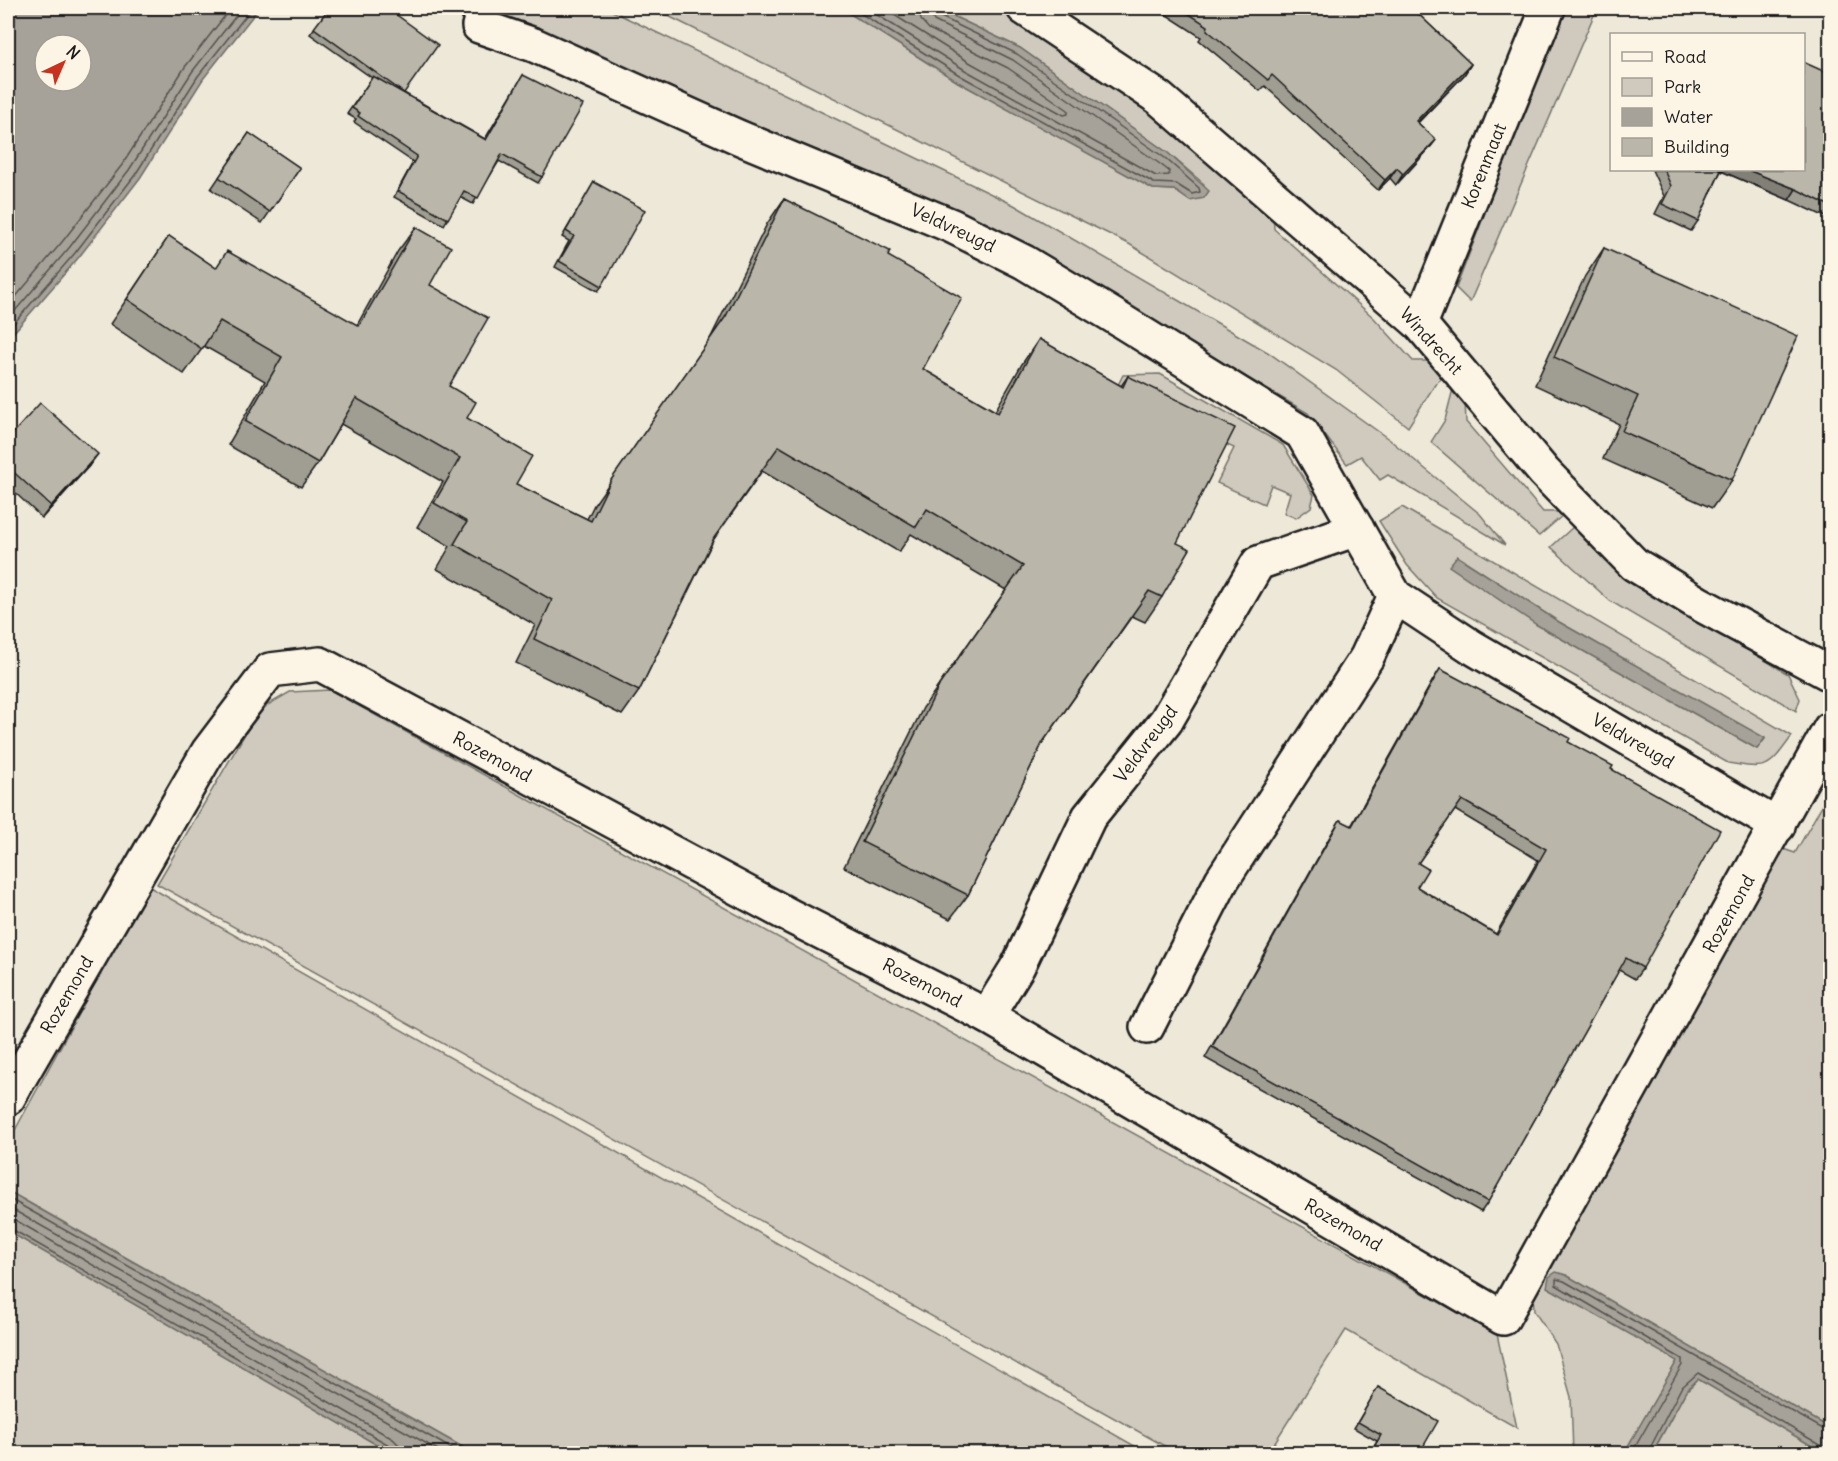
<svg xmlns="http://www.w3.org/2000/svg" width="1838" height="1461" viewBox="0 0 1838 1461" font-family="Delius,sans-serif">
  <rect width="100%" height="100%" fill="#eee8d9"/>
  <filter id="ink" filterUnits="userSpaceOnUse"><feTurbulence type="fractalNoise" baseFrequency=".0167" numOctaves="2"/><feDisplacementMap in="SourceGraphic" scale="12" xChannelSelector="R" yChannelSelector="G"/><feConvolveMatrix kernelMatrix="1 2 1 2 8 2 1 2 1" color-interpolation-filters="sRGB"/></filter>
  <g filter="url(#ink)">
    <g fill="#cfcabd" stroke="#76736c" stroke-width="1.5" fill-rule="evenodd">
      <path d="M 464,8 L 606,8 L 1014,205 L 1269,353 L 1390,440 L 1480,514 L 1505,545 L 1388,475 L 1380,480 L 1361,456 L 1347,464 L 1308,413 L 983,225 L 540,30 L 476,17 Z"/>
      <path d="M 652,8 L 841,8 L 958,82 L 1153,189 L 1174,190 L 1190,201 L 1204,184 L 1168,153 L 1020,48 L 936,8 L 996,8 L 1137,101 L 1273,210 L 1274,229 L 1374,318 L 1413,361 L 1430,361 L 1444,377 L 1436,383 L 1408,427 L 1336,370 L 1129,244 Z"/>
      <path d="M 1564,8 L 1597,8 L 1470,302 L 1456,288 Z"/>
      <path d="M 1160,374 L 1283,445 L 1314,495 L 1311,507 L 1296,518 L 1284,513 L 1290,493 L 1271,485 L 1264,504 L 1217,483 L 1234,448 L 1115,391 L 1123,375 Z"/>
      <path d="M 1453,389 L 1465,401 L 1466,422 L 1543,512 L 1560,512 L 1563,515 L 1539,536 L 1431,442 L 1445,420 Z"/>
      <path d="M 1402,507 L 1792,736 C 1768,769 1769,770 1728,763 L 1437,598 L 1407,565 L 1379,521 ZM 1457,556 L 1559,622 L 1765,739 L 1757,749 L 1537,625 Z"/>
      <path d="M 1573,527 L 1617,572 L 1788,674 L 1800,699 L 1796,711 L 1610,601 L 1551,547 Z"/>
      <path d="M 330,690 L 1497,1334 L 1517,1428 L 1346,1330 L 1268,1453 L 1177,1453 L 157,884 L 259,710 L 290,692 Z"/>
      <path d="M 1830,791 L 1830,1428 L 1566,1275 L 1677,1361 L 1624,1453 L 1573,1453 L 1571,1397 L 1556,1344 L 1534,1311 L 1533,1292 L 1543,1266 L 1783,849 L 1795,853 Z"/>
      <path d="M 148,886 L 1147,1453 L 473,1453 L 8,1191 L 8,1143 Z"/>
      <path d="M 8,1231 L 391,1453 L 8,1453 Z"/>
      <path d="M 1698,1379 L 1824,1453 L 1652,1454 L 1686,1391 Z"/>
    </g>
    <g fill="#a7a299" stroke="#6f6c67" stroke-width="1.5" fill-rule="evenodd">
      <path d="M 8,8 L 259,8 L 203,79 L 140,178 L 79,257 L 8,339 ZM 45,45 L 81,45 L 81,81 L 45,81 Z"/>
      <path d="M 841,8 L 936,8 L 1020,48 L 1168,153 L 1209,191 L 1204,198 L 1190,201 L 1174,190 L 1153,189 L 958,82 Z"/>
      <path d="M 1457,556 L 1559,622 L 1765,738 L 1757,749 L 1537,625 L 1449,566 Z"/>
      <path d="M 8,1191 L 64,1223 L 473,1453 L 391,1453 L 8,1231 Z"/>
      <path d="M 1556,1272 L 1566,1275 L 1830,1428 L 1830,1453 L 1824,1453 L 1698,1379 L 1686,1391 L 1652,1453 L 1624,1453 L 1677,1361 L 1547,1287 L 1549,1277 Z"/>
    </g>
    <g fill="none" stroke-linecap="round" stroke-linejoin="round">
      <g stroke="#54524e" stroke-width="1.5">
        <path d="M 852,8 L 961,76 L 1154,183 L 1176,184 L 1192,194 L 1200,192 L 1199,188 L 1165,158 L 1017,54 L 939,16 L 936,8"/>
        <path d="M 866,8 L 965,70 L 1156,176 L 1169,175 L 1169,171 L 1160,164 L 1013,60 L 934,21 L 928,8"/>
        <path d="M 883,8 L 969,62 L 1064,115 L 1068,114 L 1068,110 L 1008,68 L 929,29 L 921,20 L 919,8"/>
        <path d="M 8,306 L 62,242 L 122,165 L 185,67 L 231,8"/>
        <path d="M 8,319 L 69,248 L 129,170 L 192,72 L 242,8"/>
        <path d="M 8,330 L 75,253 L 135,175 L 198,76 L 252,8"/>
        <path d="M 8,1198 L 461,1454"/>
        <path d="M 8,1207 L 445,1454"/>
        <path d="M 8,1219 L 17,1221 L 393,1439 L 399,1445 L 401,1454"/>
        <path d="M 8,1227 L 389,1445 L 393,1454"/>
        <path d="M 1631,1454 L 1682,1365 L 1682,1359 L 1556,1285 L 1556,1279 L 1564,1281 L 1830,1433"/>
        <path d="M 1647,1454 L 1681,1388 L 1698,1373 L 1822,1446 L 1825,1454"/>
      </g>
      <defs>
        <g id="street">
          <path d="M 1024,8 L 1159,98 L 1420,324 L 1544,472 L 1634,564 L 1698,603 L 1830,674"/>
          <path d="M 479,26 L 534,45 L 738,137 L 952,226 L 1024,262 L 1112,315 L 1302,433 L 1395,596 L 1472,647 L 1778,826"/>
          <path d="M 1420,324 L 1548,8"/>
          <path d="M 987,1016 L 1018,966 L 1089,817 L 1166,721 L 1258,563 L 1357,529"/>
          <path d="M 1147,1027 L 1222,880 L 1367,657 L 1395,596"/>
          <path d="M 8,1098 L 208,752 L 270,670 L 320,664 L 792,917 L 987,1016 L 1503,1318 L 1830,729"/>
        </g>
      </defs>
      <use href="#street" stroke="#1c1c1c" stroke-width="38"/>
      <use href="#street" stroke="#fcf5e5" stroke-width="33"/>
    </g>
    <g fill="#a09d92" stroke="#1c1c1c" stroke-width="1.5" fill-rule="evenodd">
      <path d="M 329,8 L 404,93 L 485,139 L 523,75 L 542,177 L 538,183 L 499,161 L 473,204 L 460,197 L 444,225 L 394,197 L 413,162 L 354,122 L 356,119 L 347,114 L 372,78 L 310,34 Z"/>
      <path d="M 1156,8 L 1412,8 L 1471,64 L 1464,75 L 1418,123 L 1436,140 L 1428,150 L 1396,185 L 1390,178 L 1378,190 L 1265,86 L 1260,91 L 1199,40 L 1201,37 Z"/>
      <path d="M 1830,74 L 1830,219 L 1789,200 L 1721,171 L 1698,221 L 1691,231 L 1655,214 L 1664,196 L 1652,170 L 1803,170 Z"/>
      <path d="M 249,133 L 300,168 L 262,223 L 211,189 Z"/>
      <path d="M 594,182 L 602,286 L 598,291 L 555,267 L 569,241 L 562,237 Z"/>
      <path d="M 784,199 L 888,256 L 923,369 L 995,411 L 1022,364 L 1039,339 L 1121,386 L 1128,376 L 1177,543 L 1162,597 L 1145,622 L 1132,616 L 1043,742 L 968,895 L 950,919 L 844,867 L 923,708 L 1006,590 L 911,534 L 899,552 L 762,471 L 714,539 L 639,691 L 622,715 L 516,663 L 535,625 L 437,569 L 450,546 L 417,527 L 443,482 L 341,424 L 318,463 L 301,487 L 228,445 L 265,381 L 204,346 L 184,374 L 110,324 L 169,236 L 216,268 L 357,325 L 398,251 L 416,227 L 430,285 L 449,386 L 467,418 L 516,484 L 587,519 L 594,505 L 709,341 L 767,224 Z"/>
      <path d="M 1604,248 L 1732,480 L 1712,508 L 1603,459 L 1619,424 L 1535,385 L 1585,276 Z"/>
      <path d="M 8,439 L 89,466 L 42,518 L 8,486 Z"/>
      <path d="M 1440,669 L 1568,742 L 1611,769 L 1643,968 L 1635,979 L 1619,970 L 1488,1202 L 1481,1212 L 1205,1058 L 1333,831 L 1340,820 L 1351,826 L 1433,680 ZM 1455,810 L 1538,860 L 1496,934 L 1417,887 L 1418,863 Z"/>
      <path d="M 1378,1387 L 1423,1447 L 1434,1454 L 1370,1454 L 1377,1441 L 1354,1428 Z"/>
    </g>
    <g fill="#827f77" stroke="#1c1c1c" stroke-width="1.5">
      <path d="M 1471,64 L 1464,75 L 1408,132 L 1416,121 Z"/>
      <path d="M 1436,140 L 1428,150 L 1396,185 L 1403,174 Z"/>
      <path d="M 1397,168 L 1390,178 L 1378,190 L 1385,180 Z"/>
      <path d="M 1719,170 L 1748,170 L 1796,189 L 1789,200 Z"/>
      <path d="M 98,454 L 89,466 L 42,518 L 51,506 Z"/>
    </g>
    <g fill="#bab6aa" stroke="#1c1c1c" stroke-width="1.5" fill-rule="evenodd">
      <path d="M 329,8 L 387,8 L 438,45 L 404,93 L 314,28 Z"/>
      <path d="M 1180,8 L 1412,8 L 1471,64 L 1416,121 L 1436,140 L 1403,174 L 1397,168 L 1385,180 L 1272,75 L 1268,80 L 1207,30 L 1208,26 Z"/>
      <path d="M 1803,62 L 1830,74 L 1830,206 L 1796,189 L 1748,170 L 1803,170 Z"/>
      <path d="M 523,75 L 583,105 L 542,177 L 502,154 L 478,198 L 464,191 L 448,219 L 398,191 L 417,156 L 358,116 L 360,113 L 352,108 L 373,76 L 486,140 Z"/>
      <path d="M 249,133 L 300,168 L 270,212 L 219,177 Z"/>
      <path d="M 1664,170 L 1721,170 L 1698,221 L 1662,204 L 1671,186 Z"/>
      <path d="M 594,182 L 645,210 L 602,286 L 559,261 L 574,236 L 566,231 Z"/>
      <path d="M 784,199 L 890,251 L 888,256 L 962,298 L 923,369 L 998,413 L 1039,339 L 1123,387 L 1128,376 L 1235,428 L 1177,543 L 1190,549 L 1162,597 L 1149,591 L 1043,742 L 968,895 L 862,842 L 940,684 L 1023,566 L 927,509 L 916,527 L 779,446 L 714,538 L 639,691 L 534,639 L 552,600 L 454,544 L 467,522 L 434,503 L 460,458 L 356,398 L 318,463 L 245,421 L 282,357 L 220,321 L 202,349 L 127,299 L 169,236 L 216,268 L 227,251 L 359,326 L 416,227 L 451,247 L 430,285 L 488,318 L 449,386 L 476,402 L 467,418 L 532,456 L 516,484 L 591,521 L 611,480 L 726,316 Z"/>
      <path d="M 1604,248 L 1798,336 L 1732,480 L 1622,431 L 1638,396 L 1554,357 Z"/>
      <path d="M 40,403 L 98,454 L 51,506 L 8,467 L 8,439 Z"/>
      <path d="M 1440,669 L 1570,738 L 1568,742 L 1613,766 L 1611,769 L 1720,830 L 1643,968 L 1626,958 L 1488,1202 L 1212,1047 L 1340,820 L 1352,826 ZM 1462,800 L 1546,849 L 1497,935 L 1417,887 L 1428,869 L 1418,863 Z"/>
      <path d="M 1378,1387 L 1438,1421 L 1423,1447 L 1434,1454 L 1370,1454 L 1381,1435 L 1358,1422 Z"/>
    </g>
  </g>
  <g text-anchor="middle" stroke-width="5" stroke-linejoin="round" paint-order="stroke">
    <g font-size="18" fill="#1c1c1c" stroke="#fcf5e5">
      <text transform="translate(1484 166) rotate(-68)" y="6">Korenmaat</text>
      <text transform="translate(953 228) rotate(25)" y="6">Veldvreugd</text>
      <text transform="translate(1431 341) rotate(48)" y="6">Windrecht</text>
      <text transform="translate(1633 741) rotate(30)" y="6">Veldvreugd</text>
      <text transform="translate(1146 744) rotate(-53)" y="6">Veldvreugd</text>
      <text transform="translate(492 757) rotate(28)" y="6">Rozemond</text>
      <text transform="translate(1729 914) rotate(-61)" y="6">Rozemond</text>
      <text transform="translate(922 983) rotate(27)" y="6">Rozemond</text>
      <text transform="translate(67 995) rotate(-60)" y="6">Rozemond</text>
      <text transform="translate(1343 1225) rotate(30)" y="6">Rozemond</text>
    </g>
  </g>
  <rect width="1838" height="1461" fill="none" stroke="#fcf5e5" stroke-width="30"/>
  <rect x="15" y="15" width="1808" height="1431" fill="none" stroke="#1c1c1c" stroke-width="2" filter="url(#ink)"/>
  <rect x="1610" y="33" width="195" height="138" fill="#fcf5e5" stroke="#a29e95" stroke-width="1.5"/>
  <rect x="1622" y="52" width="30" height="9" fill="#fcf5e5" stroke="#a29e95" stroke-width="1.5"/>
  <text x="1664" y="63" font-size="18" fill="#1c1c1c">Road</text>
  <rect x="1622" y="78" width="30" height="18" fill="#cfcabd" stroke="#a29e95" stroke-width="1.5"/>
  <text x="1664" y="93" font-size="18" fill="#1c1c1c">Park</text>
  <rect x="1622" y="108" width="30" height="18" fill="#a7a299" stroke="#a29e95" stroke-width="1.5"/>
  <text x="1664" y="123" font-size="18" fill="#1c1c1c">Water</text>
  <rect x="1622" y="138" width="30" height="18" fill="#bab6aa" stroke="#a29e95" stroke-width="1.5"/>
  <text x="1664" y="153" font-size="18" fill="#1c1c1c">Building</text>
  <g transform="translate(63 63) rotate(44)"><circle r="28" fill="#fcf5e5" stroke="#a29e95" stroke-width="1.5"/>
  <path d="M0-4.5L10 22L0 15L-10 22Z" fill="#c8321e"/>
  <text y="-9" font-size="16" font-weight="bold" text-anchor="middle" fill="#1c1c1c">N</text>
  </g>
</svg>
